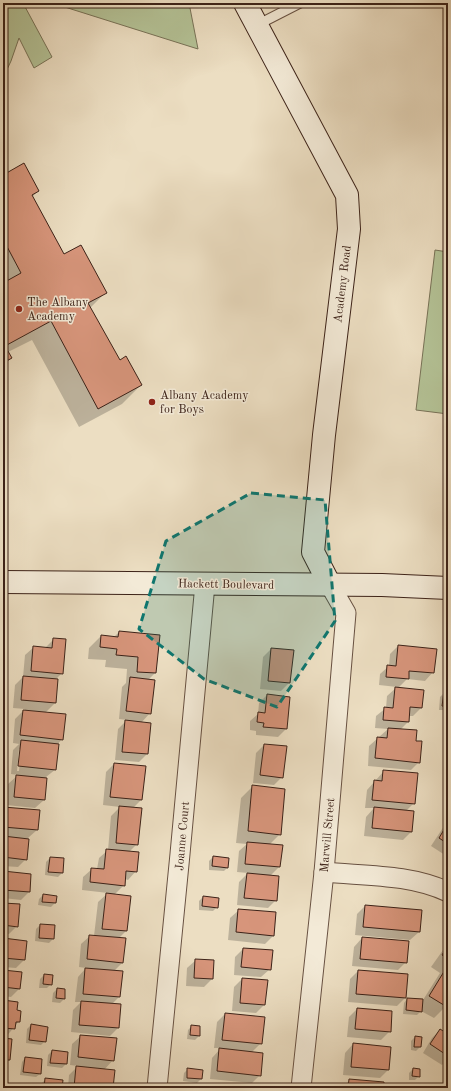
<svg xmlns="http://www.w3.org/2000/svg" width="451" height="1091" viewBox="0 0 451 1091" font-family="'Old Standard TT',serif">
  <rect width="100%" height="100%" fill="#ecdec2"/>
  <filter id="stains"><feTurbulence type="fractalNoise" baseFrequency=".005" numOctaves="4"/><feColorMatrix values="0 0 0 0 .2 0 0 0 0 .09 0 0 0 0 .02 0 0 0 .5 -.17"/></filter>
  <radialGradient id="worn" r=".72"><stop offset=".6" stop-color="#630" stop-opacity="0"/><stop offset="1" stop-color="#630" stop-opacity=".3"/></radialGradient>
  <g fill="#b4c296" stroke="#787257">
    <path d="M 3,3 L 23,3 L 52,57 L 34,68 L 19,38 L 11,61 L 3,78 Z"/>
    <path d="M 52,3 L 189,3 L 198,49 Z"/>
    <path d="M 435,250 L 448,252 L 448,414 L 416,410 Z"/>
  </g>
  <g fill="#0003" fill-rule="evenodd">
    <path d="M 3,176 L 38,191 L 32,197 L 64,255 L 105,293 L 90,308 L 119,362 L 141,385 L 122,404 L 79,427 L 32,340 L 8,352 L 11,358 L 3,366 Z"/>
    <path d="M 119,632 L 159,636 L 155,673 L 148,680 L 150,713 L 141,723 L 147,754 L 139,762 L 115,760 L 118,729 L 127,720 L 119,719 L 122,687 L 126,683 L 127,669 L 105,667 L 106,660 L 88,659 L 89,648 L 101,636 L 114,637 Z"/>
    <path d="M 54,639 L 62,673 L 55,680 L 55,703 L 45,713 L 62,739 L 57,745 L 56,769 L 46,777 L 44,800 L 35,808 L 6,805 L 8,784 L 18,775 L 11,774 L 13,750 L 19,744 L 13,743 L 15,719 L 25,709 L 13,708 L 15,685 L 23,677 L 25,655 L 34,647 L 45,648 ZM 19,749 L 21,749 L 19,771 L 17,771 Z"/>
    <path d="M 398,646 L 433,672 L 425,681 L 407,679 L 398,688 L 423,691 L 421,708 L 413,716 L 408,716 L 408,722 L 400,730 L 415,742 L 419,762 L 411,770 L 368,766 L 369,746 L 388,729 L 375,728 L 376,716 L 386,708 L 387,696 L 397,687 L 379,685 L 380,674 L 389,666 L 390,654 Z"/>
    <path d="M 271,649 L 289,683 L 281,691 L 260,689 L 263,657 Z"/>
    <path d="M 444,693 L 448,693 L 448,710 L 439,710 L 440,697 Z"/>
    <path d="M 267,695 L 286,729 L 278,737 L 256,735 L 256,731 L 250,730 L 250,721 L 258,714 L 259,703 Z"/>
    <path d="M 264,745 L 282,777 L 274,785 L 253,783 L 256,753 Z"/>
    <path d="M 114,764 L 141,800 L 132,809 L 137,844 L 129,852 L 136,871 L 128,880 L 125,879 L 124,885 L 114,895 L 126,931 L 118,939 L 122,963 L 113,972 L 119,997 L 111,1005 L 118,1028 L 110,1036 L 71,1032 L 73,1010 L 81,1002 L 75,1002 L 78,977 L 86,968 L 79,967 L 81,944 L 90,936 L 94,936 L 98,902 L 108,893 L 82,890 L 83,877 L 92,869 L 97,869 L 99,858 L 108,850 L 111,816 L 120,807 L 103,805 L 106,772 Z"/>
    <path d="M 384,771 L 414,803 L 406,811 L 411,832 L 403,840 L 364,836 L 366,817 L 374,808 L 365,808 L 367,790 Z"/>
    <path d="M 253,786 L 280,834 L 269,845 L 279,867 L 270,876 L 276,900 L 268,908 L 237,905 L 239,882 L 248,873 L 237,872 L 239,851 L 247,844 L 236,843 L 241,798 Z"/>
    <path d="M 3,808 L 37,830 L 28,838 L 26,859 L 18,867 L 3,866 Z"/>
    <path d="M 448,820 L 448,857 L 431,846 Z"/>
    <path d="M 213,857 L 228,867 L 224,871 L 209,870 L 209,861 Z"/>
    <path d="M 50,858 L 62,873 L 58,877 L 45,875 L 46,862 Z"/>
    <path d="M 3,872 L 29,892 L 21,900 L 3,898 Z"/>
    <path d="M 43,895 L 55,903 L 51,907 L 38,905 L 39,899 Z"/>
    <path d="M 203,897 L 217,907 L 213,911 L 199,910 L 199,901 Z"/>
    <path d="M 3,904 L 17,926 L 9,934 L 3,934 Z"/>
    <path d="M 365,906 L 419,932 L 410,940 L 355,935 L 357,914 Z"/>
    <path d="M 239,910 L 273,936 L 265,944 L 228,940 L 230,918 Z"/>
    <path d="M 40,925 L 53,939 L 49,943 L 35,941 L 36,929 Z"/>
    <path d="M 362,938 L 406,962 L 398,970 L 352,966 L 354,947 Z"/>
    <path d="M 3,939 L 24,960 L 16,968 L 3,967 Z"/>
    <path d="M 448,943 L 448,1003 L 446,1006 L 434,1018 L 421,1011 L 417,1015 L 403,1014 L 404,1003 L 407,999 L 423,1000 L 440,973 L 431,967 Z"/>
    <path d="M 243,949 L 270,969 L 261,977 L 234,975 L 235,957 Z"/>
    <path d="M 196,960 L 212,979 L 204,987 L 186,986 L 187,968 Z"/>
    <path d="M 3,971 L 19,989 L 11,997 L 3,996 Z"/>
    <path d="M 358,971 L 407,975 L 405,998 L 397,1006 L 348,1002 L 350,979 Z"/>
    <path d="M 44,975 L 51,984 L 47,988 L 39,988 L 40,979 Z"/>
    <path d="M 242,979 L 264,1005 L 256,1013 L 232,1011 L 234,987 Z"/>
    <path d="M 57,989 L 64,999 L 60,1003 L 52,1002 L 53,993 Z"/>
    <path d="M 3,1001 L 16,1011 L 19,1021 L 6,1037 L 3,1036 Z"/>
    <path d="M 357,1009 L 390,1031 L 381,1040 L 347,1037 L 349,1017 Z"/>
    <path d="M 225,1014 L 261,1043 L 252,1052 L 260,1075 L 252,1083 L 210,1079 L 212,1058 L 221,1048 L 214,1048 L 217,1022 Z"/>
    <path d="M 31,1025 L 45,1041 L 41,1045 L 26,1043 L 27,1029 Z"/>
    <path d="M 192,1026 L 199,1036 L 195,1040 L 187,1039 L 188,1030 Z"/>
    <path d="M 440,1030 L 448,1035 L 448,1059 L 442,1065 L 423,1053 L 432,1038 Z"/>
    <path d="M 81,1036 L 113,1060 L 104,1070 L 112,1088 L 68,1088 L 69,1075 L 78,1066 L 70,1065 L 72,1044 Z"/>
    <path d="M 415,1037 L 420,1047 L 416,1051 L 411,1050 L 411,1041 Z"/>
    <path d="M 3,1039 L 9,1060 L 3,1066 Z"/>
    <path d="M 353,1044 L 388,1070 L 380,1078 L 343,1075 L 345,1053 Z"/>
    <path d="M 52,1051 L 66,1064 L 62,1068 L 47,1066 L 48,1055 Z"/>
    <path d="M 25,1058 L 40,1074 L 36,1077 L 20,1075 L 22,1062 Z"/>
    <path d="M 188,1069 L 202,1071 L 201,1079 L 197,1083 L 183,1081 L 184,1073 Z"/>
    <path d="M 413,1069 L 419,1076 L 415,1080 L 409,1080 L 409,1073 Z"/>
    <path d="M 46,1079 L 61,1088 L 41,1088 L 42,1083 Z"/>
    <path d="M 349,1081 L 383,1088 L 342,1088 Z"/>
  </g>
  <g fill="#d7957b" stroke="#3c2218">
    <path d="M 24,163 L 39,191 L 32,195 L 64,254 L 81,245 L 107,293 L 88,303 L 120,360 L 126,356 L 142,385 L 98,409 L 51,321 L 5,346 L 12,358 L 3,363 L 3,283 L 21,273 L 3,239 L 3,175 Z"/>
    <path d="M 119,631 L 160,635 L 156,673 L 137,672 L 138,657 L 116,655 L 117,649 L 100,647 L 101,635 L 118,637 Z"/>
    <path d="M 53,638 L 66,639 L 63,674 L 31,671 L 33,646 L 52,648 Z"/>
    <path d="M 398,645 L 437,649 L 434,673 L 409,671 L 409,679 L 386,677 L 387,665 L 396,666 Z"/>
    <path d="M 271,648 L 294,650 L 290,683 L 268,681 Z"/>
    <path d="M 23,676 L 58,679 L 56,703 L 21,700 Z"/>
    <path d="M 130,677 L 155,680 L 151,714 L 126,711 Z"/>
    <path d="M 395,687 L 424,690 L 422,708 L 410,707 L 409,722 L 383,720 L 384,707 L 393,708 Z"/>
    <path d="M 444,692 L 448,692 L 448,707 L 442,706 Z"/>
    <path d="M 267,694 L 290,697 L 287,729 L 263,727 L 264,723 L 257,722 L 258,712 L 265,713 Z"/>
    <path d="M 23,710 L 66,714 L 63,740 L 20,735 Z"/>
    <path d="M 125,720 L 151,723 L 148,754 L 122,752 Z"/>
    <path d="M 388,728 L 417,730 L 416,741 L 422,741 L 420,763 L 375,758 L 377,737 L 387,738 Z"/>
    <path d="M 21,740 L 59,744 L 56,770 L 18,766 Z"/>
    <path d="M 264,744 L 287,746 L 283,778 L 260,775 Z"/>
    <path d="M 114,763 L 146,766 L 142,800 L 110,797 Z"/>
    <path d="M 383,770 L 418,773 L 415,804 L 372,800 L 374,780 L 382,781 Z"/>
    <path d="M 16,775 L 47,778 L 45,800 L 14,797 Z"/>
    <path d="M 252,785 L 285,789 L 281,835 L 248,831 Z"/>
    <path d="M 119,806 L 142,808 L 138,845 L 116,843 Z"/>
    <path d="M 3,807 L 40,810 L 38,830 L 3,827 Z"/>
    <path d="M 374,807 L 414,811 L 412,832 L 372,828 Z"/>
    <path d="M 448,823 L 448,844 L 439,838 Z"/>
    <path d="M 3,836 L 29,839 L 27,860 L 3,857 Z"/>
    <path d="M 247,842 L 283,845 L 280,867 L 245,864 Z"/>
    <path d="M 106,849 L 139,852 L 137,872 L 126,871 L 125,886 L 90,882 L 91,868 L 104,869 Z"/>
    <path d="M 213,856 L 229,858 L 228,868 L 212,866 Z"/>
    <path d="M 50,857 L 64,858 L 63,873 L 48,872 Z"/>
    <path d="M 3,871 L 31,874 L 30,892 L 3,890 Z"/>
    <path d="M 247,873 L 279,876 L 277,901 L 244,898 Z"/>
    <path d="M 106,893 L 131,896 L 127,931 L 102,929 Z"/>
    <path d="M 43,894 L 57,896 L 56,903 L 42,902 Z"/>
    <path d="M 203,896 L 219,898 L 218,908 L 202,906 Z"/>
    <path d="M 3,903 L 20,904 L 18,927 L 3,925 Z"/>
    <path d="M 365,905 L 422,910 L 420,932 L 363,927 Z"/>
    <path d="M 238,909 L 276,912 L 274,936 L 236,932 Z"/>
    <path d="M 40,924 L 55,925 L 54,939 L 39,938 Z"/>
    <path d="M 89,935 L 126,938 L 123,963 L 87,959 Z"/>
    <path d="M 362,937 L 409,941 L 407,963 L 360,959 Z"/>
    <path d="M 3,938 L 27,941 L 25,960 L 3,958 Z"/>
    <path d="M 448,945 L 448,959 L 442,955 Z"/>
    <path d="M 243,948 L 273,950 L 271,970 L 241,967 Z"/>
    <path d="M 195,959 L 214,960 L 213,979 L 194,978 Z"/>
    <path d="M 448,965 L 448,1005 L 447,1007 L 429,996 Z"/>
    <path d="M 85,968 L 123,971 L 120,997 L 83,994 Z"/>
    <path d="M 3,970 L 22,972 L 20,989 L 3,987 Z"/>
    <path d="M 358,970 L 408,974 L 406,998 L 356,994 Z"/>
    <path d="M 44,974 L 53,975 L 52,985 L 43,984 Z"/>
    <path d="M 242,978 L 268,980 L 265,1005 L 240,1003 Z"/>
    <path d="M 57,988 L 65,989 L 65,999 L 56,998 Z"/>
    <path d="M 407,998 L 423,999 L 422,1012 L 406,1010 Z"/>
    <path d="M 3,1000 L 18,1002 L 17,1010 L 21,1011 L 20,1022 L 16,1022 L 15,1029 L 3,1028 Z"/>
    <path d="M 81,1001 L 121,1004 L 119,1028 L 79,1025 Z"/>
    <path d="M 357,1008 L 392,1011 L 391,1032 L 355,1029 Z"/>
    <path d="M 225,1013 L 265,1017 L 262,1044 L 222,1040 Z"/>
    <path d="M 31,1024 L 48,1027 L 46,1042 L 29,1040 Z"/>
    <path d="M 191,1025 L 200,1026 L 200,1036 L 190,1035 Z"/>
    <path d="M 440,1029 L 448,1034 L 448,1056 L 430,1044 Z"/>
    <path d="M 80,1035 L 117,1038 L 114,1061 L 78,1057 Z"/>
    <path d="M 415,1036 L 422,1037 L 421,1047 L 414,1047 Z"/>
    <path d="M 3,1038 L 12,1039 L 10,1060 L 3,1060 Z"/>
    <path d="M 353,1043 L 391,1047 L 389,1070 L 351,1067 Z"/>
    <path d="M 219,1048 L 263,1053 L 261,1076 L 217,1071 Z"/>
    <path d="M 52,1050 L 68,1052 L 67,1064 L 50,1063 Z"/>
    <path d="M 25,1057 L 42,1059 L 41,1074 L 23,1072 Z"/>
    <path d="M 76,1066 L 115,1070 L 113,1088 L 74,1088 Z"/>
    <path d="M 187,1068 L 203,1070 L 202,1079 L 187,1078 Z"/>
    <path d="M 413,1068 L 420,1069 L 420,1077 L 412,1076 Z"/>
    <path d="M 45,1078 L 63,1080 L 62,1088 L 44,1088 Z"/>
    <path d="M 349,1079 L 384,1082 L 384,1088 L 348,1088 Z"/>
    <path d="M 216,1085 L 252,1088 L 216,1088 Z"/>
  </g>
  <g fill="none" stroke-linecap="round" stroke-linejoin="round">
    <defs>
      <path id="lane" d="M 257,25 L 300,3"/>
      <g id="street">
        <path d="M 324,872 C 365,876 410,874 448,892"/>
        <path d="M 157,1088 L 180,854 L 205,584"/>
        <path d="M 301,1088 L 324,872 L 346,613 L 330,585"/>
      </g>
      <g id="secondary">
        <path d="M 245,3 L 347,195 L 349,229 L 324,435 L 313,552 L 330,585"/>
        <path d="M 3,582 L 382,585 L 448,588"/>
      </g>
    </defs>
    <use href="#lane" stroke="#685142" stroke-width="11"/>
    <use href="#street" stroke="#685142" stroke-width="21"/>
    <use href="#secondary" stroke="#3c2218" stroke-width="24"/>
    <use href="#lane" stroke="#f3ead7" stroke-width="9"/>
    <use href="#street" stroke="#f3ead7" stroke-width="19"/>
    <use href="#secondary" stroke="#f3ead7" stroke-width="22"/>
  </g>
  <path fill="#0f766e" fill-opacity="0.2" stroke="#0f766e" stroke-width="3" stroke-dasharray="8 5" stroke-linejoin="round" d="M 251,493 L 325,500 L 335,621 L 277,707 L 204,679 L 139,629 L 166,541 Z"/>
  <g fill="#8f2418" stroke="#f3ead7" stroke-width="1.5">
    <circle cx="19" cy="309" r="4"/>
    <circle cx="152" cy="402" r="4"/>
  </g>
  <g text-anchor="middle" stroke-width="3" stroke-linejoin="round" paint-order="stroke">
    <g font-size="12" fill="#3c2218" stroke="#f3ead7">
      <text transform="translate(342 284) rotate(-83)" y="4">Academy Road</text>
      <text transform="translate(226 584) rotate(1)" y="4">Hackett Boulevard</text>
      <text transform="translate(327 835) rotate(-85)" y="4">Marwill Street</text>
      <text transform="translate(182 836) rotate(-85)" y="4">Joanne Court</text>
    </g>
    <g font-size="12" fill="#3c2218" stroke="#f3ead7" text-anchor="start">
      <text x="27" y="306">The Albany<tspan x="27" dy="14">Academy</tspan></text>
      <text x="160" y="399">Albany Academy<tspan x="160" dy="14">for Boys</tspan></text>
    </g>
  </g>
  <rect width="451" height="1091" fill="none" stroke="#ecdec2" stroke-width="16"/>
  <rect x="4" y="4" width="443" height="1083" fill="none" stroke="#3c2218" stroke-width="2"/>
  <rect x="8" y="8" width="435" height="1075" fill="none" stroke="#3c2218"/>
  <rect width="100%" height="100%" filter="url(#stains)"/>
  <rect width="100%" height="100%" fill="url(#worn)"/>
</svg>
